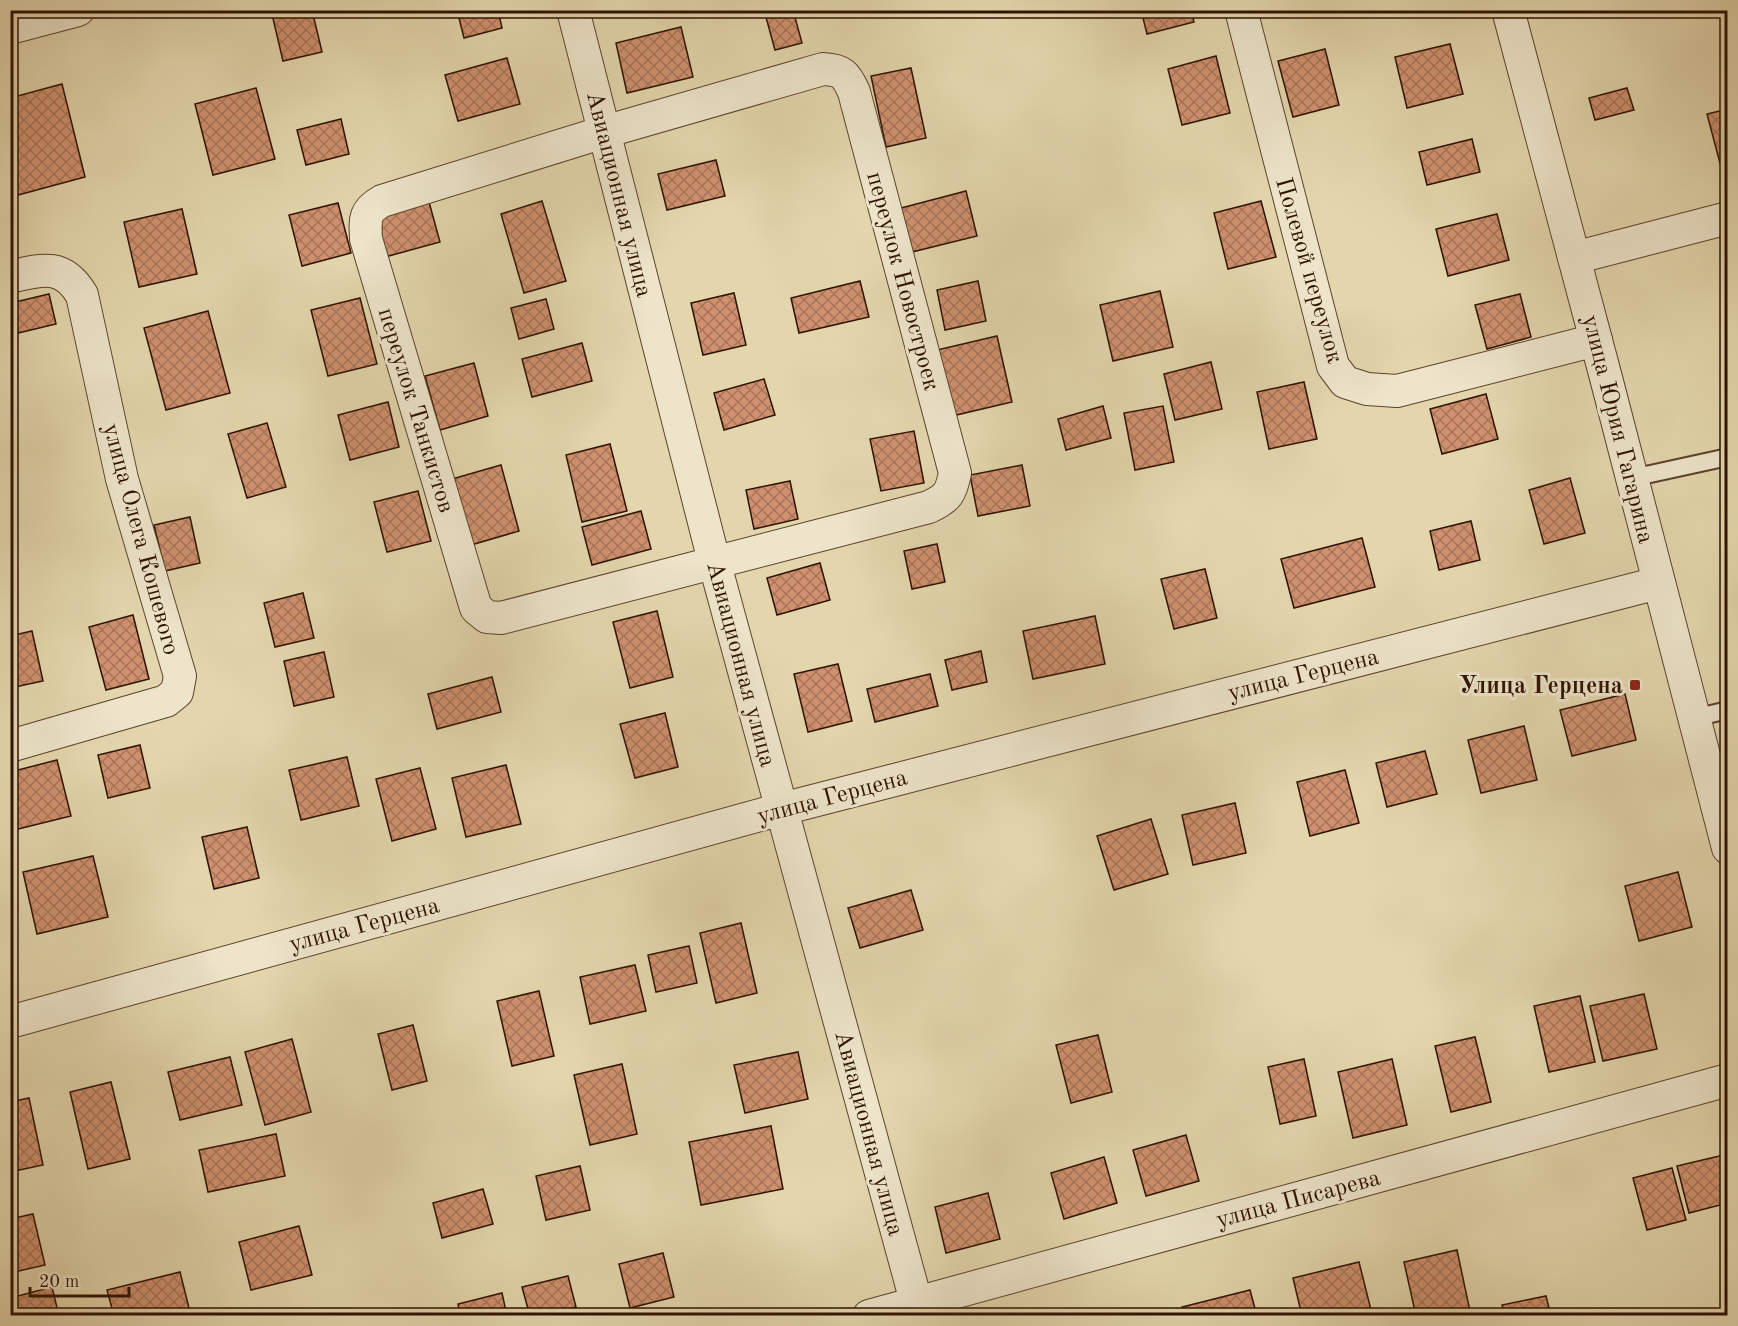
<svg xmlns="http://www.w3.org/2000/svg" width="1738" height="1326" viewBox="0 0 1738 1326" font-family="'Old Standard TT',serif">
  <defs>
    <pattern id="building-cross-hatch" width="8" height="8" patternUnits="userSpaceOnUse" patternTransform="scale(1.5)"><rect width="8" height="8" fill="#cf916f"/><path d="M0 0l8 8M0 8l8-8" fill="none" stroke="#a87559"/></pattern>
  </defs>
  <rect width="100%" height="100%" fill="#e3d6ad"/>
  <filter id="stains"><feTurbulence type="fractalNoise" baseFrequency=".00333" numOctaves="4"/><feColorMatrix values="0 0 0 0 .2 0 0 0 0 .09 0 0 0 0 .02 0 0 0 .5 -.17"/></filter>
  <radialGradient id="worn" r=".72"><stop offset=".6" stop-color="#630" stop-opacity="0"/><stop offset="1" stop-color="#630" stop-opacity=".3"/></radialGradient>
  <g fill="url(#building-cross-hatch)" stroke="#2e1200" stroke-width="1.5">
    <path d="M 271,10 L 312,10 L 322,52 L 283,61 Z"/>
    <path d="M 457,10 L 498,10 L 502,28 L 464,38 Z"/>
    <path d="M 764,10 L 793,10 L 802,43 L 775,50 Z"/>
    <path d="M 1141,10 L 1191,10 L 1194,22 L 1147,34 Z"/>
    <path d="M 681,27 L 693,77 L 627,93 L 616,43 Z"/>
    <path d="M 1450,44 L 1463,94 L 1407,108 L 1395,57 Z"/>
    <path d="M 1325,49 L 1339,105 L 1293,117 L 1278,61 Z"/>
    <path d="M 1216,56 L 1230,113 L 1182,125 L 1168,69 Z"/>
    <path d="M 507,58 L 520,104 L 458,121 L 445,75 Z"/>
    <path d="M 911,68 L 926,138 L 886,147 L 871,76 Z"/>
    <path d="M 62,84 L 85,177 L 18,195 L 10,165 L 10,98 Z"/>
    <path d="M 256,88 L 275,159 L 213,175 L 195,104 Z"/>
    <path d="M 1627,88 L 1634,110 L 1595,120 L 1589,98 Z"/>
    <path d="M 1728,109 L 1728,165 L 1721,167 L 1707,114 Z"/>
    <path d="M 341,119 L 349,154 L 306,165 L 297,130 Z"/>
    <path d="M 1472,139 L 1480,172 L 1427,185 L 1419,152 Z"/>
    <path d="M 716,160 L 725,196 L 667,210 L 658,174 Z"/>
    <path d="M 966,191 L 977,236 L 912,252 L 901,208 Z"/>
    <path d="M 542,201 L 566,281 L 524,293 L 501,214 Z"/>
    <path d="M 1261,201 L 1276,257 L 1228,269 L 1214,213 Z"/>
    <path d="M 429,202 L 440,242 L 385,257 L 374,216 Z"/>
    <path d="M 338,203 L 351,253 L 302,266 L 289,215 Z"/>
    <path d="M 182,209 L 197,274 L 139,287 L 124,222 Z"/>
    <path d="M 1497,214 L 1509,260 L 1448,276 L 1436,229 Z"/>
    <path d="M 860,281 L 869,317 L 799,333 L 791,298 Z"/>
    <path d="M 978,281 L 986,321 L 945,330 L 937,290 Z"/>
    <path d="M 1160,291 L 1173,347 L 1113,361 L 1100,305 Z"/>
    <path d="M 734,293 L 746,345 L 703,355 L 691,303 Z"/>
    <path d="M 49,294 L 56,324 L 18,333 L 11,303 Z"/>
    <path d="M 1520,294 L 1531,337 L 1487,349 L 1475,305 Z"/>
    <path d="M 360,298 L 377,364 L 328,376 L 311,310 Z"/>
    <path d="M 546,299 L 554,329 L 519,339 L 511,308 Z"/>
    <path d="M 208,311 L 230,393 L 166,410 L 144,328 Z"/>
    <path d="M 997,336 L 1012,402 L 952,416 L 937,350 Z"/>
    <path d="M 582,343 L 592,381 L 532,397 L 522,359 Z"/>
    <path d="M 1211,362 L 1222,409 L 1175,420 L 1164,374 Z"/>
    <path d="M 474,363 L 488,416 L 440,430 L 425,376 Z"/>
    <path d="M 764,379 L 775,415 L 724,430 L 714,393 Z"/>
    <path d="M 1304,382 L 1317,439 L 1269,449 L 1257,392 Z"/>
    <path d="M 1486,394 L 1498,439 L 1442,454 L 1430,409 Z"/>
    <path d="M 388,402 L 399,447 L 350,460 L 338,415 Z"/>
    <path d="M 1103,406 L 1111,438 L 1066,450 L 1058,419 Z"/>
    <path d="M 1163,406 L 1174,462 L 1135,470 L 1124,413 Z"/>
    <path d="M 267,423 L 286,487 L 247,498 L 228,434 Z"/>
    <path d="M 914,431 L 924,483 L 881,491 L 870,439 Z"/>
    <path d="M 610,444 L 627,511 L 582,522 L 566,455 Z"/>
    <path d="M 501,465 L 519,531 L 471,545 L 452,479 Z"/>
    <path d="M 1022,465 L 1030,506 L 978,516 L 970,475 Z"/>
    <path d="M 1570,478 L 1585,533 L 1544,544 L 1529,490 Z"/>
    <path d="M 790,481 L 798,519 L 754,529 L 746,490 Z"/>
    <path d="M 418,491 L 431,541 L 387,552 L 374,502 Z"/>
    <path d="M 641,511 L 651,549 L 592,565 L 582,527 Z"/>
    <path d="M 190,517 L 200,563 L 165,571 L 154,525 Z"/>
    <path d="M 1471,521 L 1480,560 L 1439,570 L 1430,531 Z"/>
    <path d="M 1362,538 L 1375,587 L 1294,608 L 1281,559 Z"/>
    <path d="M 937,544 L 945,582 L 912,589 L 904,551 Z"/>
    <path d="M 820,563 L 830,600 L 777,615 L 767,578 Z"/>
    <path d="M 1205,569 L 1217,618 L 1174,629 L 1161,579 Z"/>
    <path d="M 303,593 L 314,638 L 275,647 L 264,603 Z"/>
    <path d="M 657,611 L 673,677 L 630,688 L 613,622 Z"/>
    <path d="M 133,615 L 149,679 L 106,690 L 89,627 Z"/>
    <path d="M 1095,616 L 1105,664 L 1033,679 L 1023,631 Z"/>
    <path d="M 32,631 L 43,681 L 10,688 L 10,636 Z"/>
    <path d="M 981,651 L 987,682 L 952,690 L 945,660 Z"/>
    <path d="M 324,652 L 334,697 L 294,706 L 284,661 Z"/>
    <path d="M 838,664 L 852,721 L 808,732 L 794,674 Z"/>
    <path d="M 930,674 L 938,706 L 875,722 L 867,689 Z"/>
    <path d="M 492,677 L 501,712 L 437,729 L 428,694 Z"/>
    <path d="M 1625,694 L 1636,740 L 1572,756 L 1560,710 Z"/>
    <path d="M 665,713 L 678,767 L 635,778 L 620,724 Z"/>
    <path d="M 1524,726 L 1537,780 L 1481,793 L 1468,740 Z"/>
    <path d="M 140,745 L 150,788 L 108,798 L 98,755 Z"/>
    <path d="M 1425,751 L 1437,794 L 1387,807 L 1376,763 Z"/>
    <path d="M 347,757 L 359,806 L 301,820 L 289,770 Z"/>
    <path d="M 57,760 L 71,816 L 10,831 L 10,772 Z"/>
    <path d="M 506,765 L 521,824 L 466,837 L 452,778 Z"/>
    <path d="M 420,768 L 436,829 L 392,841 L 376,779 Z"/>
    <path d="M 1345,770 L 1359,823 L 1310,836 L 1297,782 Z"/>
    <path d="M 1235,803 L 1246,853 L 1193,865 L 1182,815 Z"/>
    <path d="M 1151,819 L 1168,874 L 1114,890 L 1097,836 Z"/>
    <path d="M 247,827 L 259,878 L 214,889 L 202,837 Z"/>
    <path d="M 93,856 L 108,917 L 37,934 L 23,872 Z"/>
    <path d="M 1678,872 L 1692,927 L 1639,941 L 1625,886 Z"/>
    <path d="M 911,890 L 923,930 L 860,948 L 848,908 Z"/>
    <path d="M 741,923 L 757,993 L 716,1003 L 700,933 Z"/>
    <path d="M 689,946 L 697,983 L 656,992 L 648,955 Z"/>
    <path d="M 635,965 L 646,1011 L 590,1024 L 580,977 Z"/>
    <path d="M 539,991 L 554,1056 L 512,1066 L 497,1001 Z"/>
    <path d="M 1644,994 L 1657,1049 L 1603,1061 L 1590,1006 Z"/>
    <path d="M 1580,996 L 1595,1062 L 1549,1072 L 1534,1006 Z"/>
    <path d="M 413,1025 L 427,1081 L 392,1090 L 378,1034 Z"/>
    <path d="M 1098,1035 L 1112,1092 L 1071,1103 L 1056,1045 Z"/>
    <path d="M 1475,1037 L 1491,1102 L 1451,1112 L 1435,1046 Z"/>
    <path d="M 292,1039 L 311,1112 L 265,1125 L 245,1052 Z"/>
    <path d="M 798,1052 L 808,1099 L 745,1113 L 734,1065 Z"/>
    <path d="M 230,1057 L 242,1105 L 180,1120 L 168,1072 Z"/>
    <path d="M 1304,1059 L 1316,1116 L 1280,1124 L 1268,1067 Z"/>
    <path d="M 1392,1059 L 1407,1125 L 1353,1138 L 1338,1072 Z"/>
    <path d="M 622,1064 L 637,1134 L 590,1145 L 574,1075 Z"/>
    <path d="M 111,1082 L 130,1159 L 88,1169 L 70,1092 Z"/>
    <path d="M 29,1098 L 43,1165 L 10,1172 L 10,1102 Z"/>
    <path d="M 771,1126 L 783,1189 L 701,1205 L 689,1142 Z"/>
    <path d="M 276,1134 L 285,1176 L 208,1192 L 199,1150 Z"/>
    <path d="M 1186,1135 L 1199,1181 L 1146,1196 L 1133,1150 Z"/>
    <path d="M 1728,1154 L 1728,1203 L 1689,1213 L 1677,1166 Z"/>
    <path d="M 1104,1157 L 1117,1203 L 1064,1219 L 1051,1173 Z"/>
    <path d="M 580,1166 L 590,1210 L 546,1220 L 536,1176 Z"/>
    <path d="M 1672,1168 L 1686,1220 L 1647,1230 L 1633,1178 Z"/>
    <path d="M 483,1189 L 493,1224 L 442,1238 L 433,1203 Z"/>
    <path d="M 988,1193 L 1000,1239 L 946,1253 L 935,1207 Z"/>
    <path d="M 33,1214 L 45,1265 L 10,1273 L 10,1219 Z"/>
    <path d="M 299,1226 L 312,1275 L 251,1290 L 239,1242 Z"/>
    <path d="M 1457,1250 L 1471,1316 L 1416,1316 L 1404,1262 Z"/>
    <path d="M 663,1253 L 674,1297 L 630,1308 L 619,1264 Z"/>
    <path d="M 1359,1262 L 1372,1314 L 1366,1316 L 1302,1316 L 1293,1278 Z"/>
    <path d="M 180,1272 L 191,1316 L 114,1316 L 107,1290 Z"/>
    <path d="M 568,1276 L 576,1307 L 544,1316 L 530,1316 L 522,1287 Z"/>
    <path d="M 52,1287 L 59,1316 L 10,1316 L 10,1298 Z"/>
    <path d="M 1250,1290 L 1257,1316 L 1184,1316 L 1182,1307 Z"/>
    <path d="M 502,1293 L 507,1316 L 460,1316 L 458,1304 Z"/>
    <path d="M 1546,1296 L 1551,1316 L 1505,1316 L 1502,1305 Z"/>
  </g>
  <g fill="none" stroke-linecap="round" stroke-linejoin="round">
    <defs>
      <g id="lane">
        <path d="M 1632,478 L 1728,457"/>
        <path d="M 1694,718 L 1728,710"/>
      </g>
      <g id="street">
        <path d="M 573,10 L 714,561 L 920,1316"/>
        <path d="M 1241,10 L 1333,366 L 1345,382 L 1367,389 L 1397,391 L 1596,340"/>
        <path d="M 1508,10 L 1605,374 L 1728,848"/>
        <path d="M 10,28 L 78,10"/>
        <path d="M 823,69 C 842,70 846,74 854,92 L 955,473 C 951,493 948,498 929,507 L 501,618 L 487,617 L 476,608 L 366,239 C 365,219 364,211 382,201 L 604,132 Z"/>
        <path d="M 1574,258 L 1728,218"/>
        <path d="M 10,277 C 43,269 63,263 82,295 L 122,479 L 180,676 L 177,692 L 166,701 L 10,746"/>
        <path d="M 10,1022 L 782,809 L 1658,583"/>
        <path d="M 869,1316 L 1728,1080"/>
      </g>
    </defs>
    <use href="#lane" stroke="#5b432b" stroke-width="20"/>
    <use href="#street" stroke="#5b432b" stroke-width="34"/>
    <use href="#lane" stroke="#ede4ca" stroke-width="16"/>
    <use href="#street" stroke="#ede4ca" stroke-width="32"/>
  </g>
  <rect fill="#8f2418" stroke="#ede4ca" stroke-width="2" x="1629" y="679" width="12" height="12" rx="3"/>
  <g text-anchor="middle" stroke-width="6" stroke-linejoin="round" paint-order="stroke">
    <g font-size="24" fill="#2e1200" stroke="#ede4ca">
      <text transform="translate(620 194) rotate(76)" y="8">Авиационная улица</text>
      <text transform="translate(1310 270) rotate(74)" y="8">Полевой переулок</text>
      <text transform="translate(904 281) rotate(75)" y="8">переулок Новостроек</text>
      <text transform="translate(417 410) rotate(73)" y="8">переулок Танкистов</text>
      <text transform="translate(1619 429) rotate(76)" y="8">улица Юрия Гагарина</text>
      <text transform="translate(142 539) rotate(75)" y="8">улица Олега Кошевого</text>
      <text transform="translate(742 664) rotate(75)" y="8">Авиационная улица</text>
      <text transform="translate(1303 674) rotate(-14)" y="8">улица Герцена</text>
      <text transform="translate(832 796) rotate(-15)" y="8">улица Герцена</text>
      <text transform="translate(364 924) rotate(-15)" y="8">улица Герцена</text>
      <text transform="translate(870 1133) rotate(75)" y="8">Авиационная улица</text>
      <text transform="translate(1298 1198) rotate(-15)" y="8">улица Писарева</text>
    </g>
    <g font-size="24" font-weight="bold" fill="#2e1200" stroke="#ede4ca" text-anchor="end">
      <text x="1623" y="693">Улица Герцена</text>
    </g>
  </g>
  <rect width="1738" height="1326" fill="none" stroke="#e3d6ad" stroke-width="36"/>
  <rect x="12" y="12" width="1714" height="1302" fill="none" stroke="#2e1200" stroke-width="3"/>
  <rect x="18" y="18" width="1702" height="1290" fill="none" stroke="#2e1200" stroke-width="1.5"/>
  <path d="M30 1287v9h99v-9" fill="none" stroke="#2e1200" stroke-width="3"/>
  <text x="39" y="1287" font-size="18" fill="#2e1200" stroke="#ede4ca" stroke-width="4.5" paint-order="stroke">20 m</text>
  <rect width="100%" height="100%" filter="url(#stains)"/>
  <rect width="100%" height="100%" fill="url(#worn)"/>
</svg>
